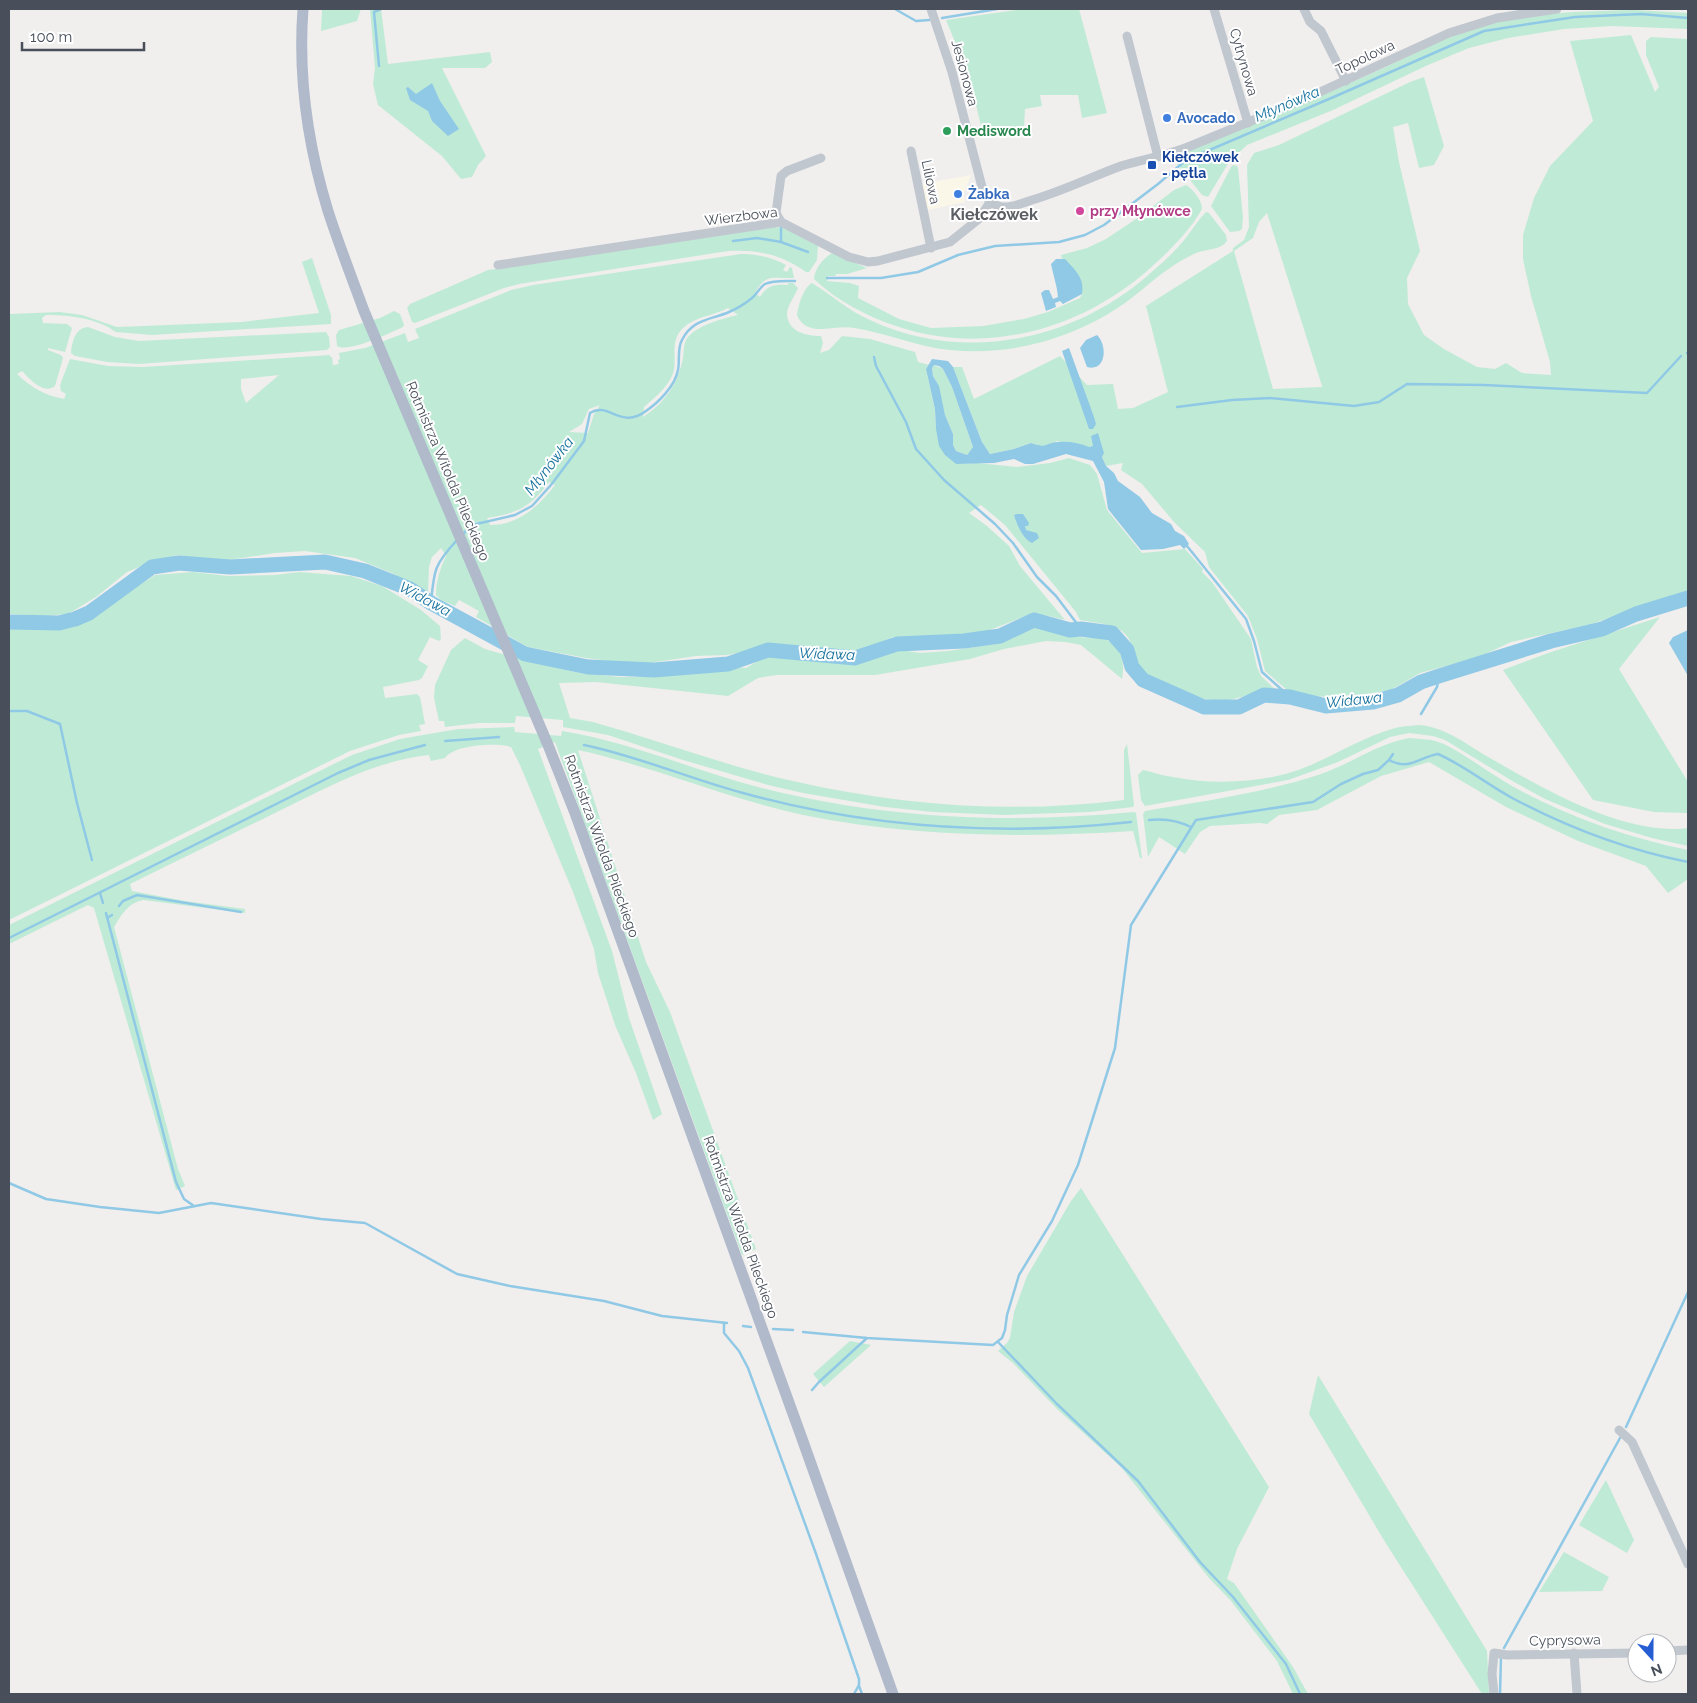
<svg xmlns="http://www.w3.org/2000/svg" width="1697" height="1703" viewBox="0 0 1697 1703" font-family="Raleway,sans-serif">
  <rect width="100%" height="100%" fill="#f1eeee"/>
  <path fill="#faf7e8" d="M 971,175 L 963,195 L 965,202 L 927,210 L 921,184 Z"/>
  <g fill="#bfebd6" fill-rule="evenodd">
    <path d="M 322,9 L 361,9 L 357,21 L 321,31 Z"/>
    <path d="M 370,9 L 381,9 L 388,64 L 490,52 L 492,62 L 485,68 L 442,68 L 486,156 L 478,165 L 472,177 L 461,179 L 442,156 L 378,105 L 373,84 L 375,68 Z"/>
    <path d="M 1024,9 L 1079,9 L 1107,113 L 1082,118 L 1078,95 L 1040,95 L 1042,106 L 1025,109 L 1024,127 L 983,134 L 969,76 L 946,20 Z"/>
    <path d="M 1635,10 L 1688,13 L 1688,29 L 1612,26 L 1564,29 L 1508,38 L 1469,48 L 1428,65 L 1333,110 L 1247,145 L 1229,162 L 1208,197 L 1202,195 L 1175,161 L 1176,156 C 1240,130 1303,104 1366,76 C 1409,57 1452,32 1499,21 C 1543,12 1590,11 1635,10 Z"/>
    <path d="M 1631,35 L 1655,92 L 1659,87 L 1646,55 L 1646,41 L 1651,37 L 1688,39 L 1688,590 L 1592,624 L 1511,642 L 1479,657 L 1420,673 L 1391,690 L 1360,695 L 1313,697 L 1287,690 L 1265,671 L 1257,639 L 1248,616 L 1209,567 L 1205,552 L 1174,522 L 1142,484 L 1121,470 L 1123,463 L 1106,466 L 1102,457 L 1101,443 L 1089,448 L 1057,441 L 1042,447 L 1031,443 L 1014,449 L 990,454 L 982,442 L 953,367 L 962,367 L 974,399 L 1060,356 L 1087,385 L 1113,384 L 1118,409 L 1133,408 L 1168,392 L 1146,306 L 1233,251 L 1233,248 L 1244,240 L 1249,227 L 1247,165 L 1254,153 L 1279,145 L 1410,82 L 1424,77 L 1444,146 L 1434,165 L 1419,168 L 1408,123 L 1393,127 L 1399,162 L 1420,251 L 1407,278 L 1408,304 L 1424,335 L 1444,349 L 1477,367 L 1495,369 L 1506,363 L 1522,373 L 1551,375 L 1550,362 L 1531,296 L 1523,259 L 1523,235 L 1534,198 L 1550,166 L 1593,121 L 1570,41 ZM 1267,213 L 1322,386 L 1322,387 L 1273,389 L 1234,251 L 1253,238 L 1259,222 Z"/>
    <path d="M 1233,165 L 1237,166 L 1238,168 L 1243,217 L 1242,229 L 1239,231 L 1230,232 L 1211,206 L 1231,167 Z"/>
    <path d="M 1186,185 C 1193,189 1202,200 1202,209 C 1191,229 1174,246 1158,261 C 1089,327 991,357 899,327 C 868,317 837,301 814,279 C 815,268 823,259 832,253 L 867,268 L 847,274 L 836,274 L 835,276 L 828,276 L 827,281 L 850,283 L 859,286 L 858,298 L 899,319 L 931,328 L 983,326 L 1024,319 L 1048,312 L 1080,298 L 1082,294 L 1065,259 L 1062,259 L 1061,255 L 1087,248 L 1106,239 L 1139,217 L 1174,190 Z"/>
    <path d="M 1206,212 L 1209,213 L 1226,235 L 1227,241 C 1221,250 1206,249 1196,253 C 1187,257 1175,264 1167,270 C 1150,282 1136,296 1119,307 C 1070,340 1008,356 950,350 C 917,347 887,333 854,328 C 835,324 807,339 797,315 C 798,306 803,288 812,283 C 832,295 847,310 870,320 C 966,365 1079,340 1155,269 C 1166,260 1176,250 1185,239 C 1192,230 1198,220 1206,212 Z"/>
    <path d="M 775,227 L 784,228 L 818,246 L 817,260 L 809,272 L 806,272 C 782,255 758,249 728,251 L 519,284 L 504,288 L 415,323 L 412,322 L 407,308 L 410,304 L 488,270 Z"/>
    <path d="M 741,254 C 757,254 771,257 786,265 L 783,270 L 787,272 L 790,267 L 792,268 L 794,278 C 772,279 767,272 755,293 L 760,297 C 767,285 775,284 788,285 L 788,283 L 793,283 L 798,288 C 795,296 787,306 787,314 C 788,332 806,336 821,336 L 823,343 L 820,353 L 829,350 L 842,336 L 870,339 L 915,352 L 918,362 L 929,365 L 926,369 L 935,409 L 936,429 L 956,464 L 977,463 L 1017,467 L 1050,463 L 1069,458 L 1090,465 L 1097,474 L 1107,510 L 1142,553 L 1185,549 L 1203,569 L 1202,572 L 1212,582 L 1251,639 L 1257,667 L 1261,676 L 1278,692 C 1272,692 1265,691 1258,692 C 1248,694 1239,699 1228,700 C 1196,703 1165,686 1138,669 C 1136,658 1133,643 1126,635 C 1117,623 1094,623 1080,620 L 1076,612 L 1005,525 L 981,505 L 969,513 L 987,526 L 1009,546 L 1020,566 L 1065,620 L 1049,616 L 1031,614 L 982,633 L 953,637 L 893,637 L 862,651 L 848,652 L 768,644 L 753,650 L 727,655 L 696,656 L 649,663 L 624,663 L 586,658 L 528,647 L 476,617 L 479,611 L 459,600 L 455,606 L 441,600 L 436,595 C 436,581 440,569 446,556 L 441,548 L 432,557 L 429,567 L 428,593 L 417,588 L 394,574 L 355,558 L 305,551 L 275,553 L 222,561 L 177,555 L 146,564 L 127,572 L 96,597 L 68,614 L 45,616 L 9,614 L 9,314 L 60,312 L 82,315 L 117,327 L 242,322 L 319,313 L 302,262 L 312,258 L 331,315 L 331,324 L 152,335 L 116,332 C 112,330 110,328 106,326 C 87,317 66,315 46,315 L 42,318 L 43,323 L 67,324 L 72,328 L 65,352 L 48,348 L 48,350 L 61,355 L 63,358 L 55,386 C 44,395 29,379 22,371 L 17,374 C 32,388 44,395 64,399 L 66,394 L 61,391 L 60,385 L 70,359 L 108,366 L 143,367 L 330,355 L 330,357 L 332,357 L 333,365 L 339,364 L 338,360 L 340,359 L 339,353 L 365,348 L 405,333 L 408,342 L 419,338 L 415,329 L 511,290 L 533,285 ZM 728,308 L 738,315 C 724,318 699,325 689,336 C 683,342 684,350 683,358 C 678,383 665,403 643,417 L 644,407 C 654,398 666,389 672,376 C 679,362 668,342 683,328 C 696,316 713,316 728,308 ZM 279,375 L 246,403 L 241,389 L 241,379 ZM 600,405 L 594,414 L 588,433 L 569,432 L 582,424 L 589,409 ZM 549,482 L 555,485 C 539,506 519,525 490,525 L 487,518 C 517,513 530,508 549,482 Z"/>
    <path d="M 394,311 L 400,314 L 404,325 L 403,327 C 390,333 349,353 337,346 L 336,335 L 339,330 L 380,318 Z"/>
    <path d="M 88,327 L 115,337 L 139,341 L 326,332 L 329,337 L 330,347 L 327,350 L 139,364 L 107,362 L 75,356 L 71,353 C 72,342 75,328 88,327 Z"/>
    <path d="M 934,365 L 943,369 L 952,387 L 973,447 L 967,455 L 956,451 L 953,445 L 953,434 L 945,415 L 936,381 L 933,376 L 932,367 Z"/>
    <path d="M 193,572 L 228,576 L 275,575 L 299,572 L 351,576 L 382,586 L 421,610 L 440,626 L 441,639 L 439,641 L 430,637 L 418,660 L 428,666 L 422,678 L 419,680 L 383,687 L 385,698 L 417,694 L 420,697 L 425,724 L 419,725 L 421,731 L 399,735 L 350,751 L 9,920 L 9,629 L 79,624 L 155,575 Z"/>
    <path d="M 1660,617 L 1619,669 L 1688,782 L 1688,813 L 1686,813 L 1654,812 L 1593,800 L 1503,670 L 1548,653 Z"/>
    <path d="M 1034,626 C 1047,626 1058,633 1071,636 C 1080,638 1089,637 1098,638 C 1120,640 1126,660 1122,679 L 1081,645 L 1065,642 L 1046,641 L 1004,649 L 970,659 L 875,675 L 777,675 L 758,678 L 728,696 L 596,682 L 559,683 L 570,718 L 593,722 C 660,741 726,766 793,781 C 902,806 1014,814 1124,800 L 1124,750 L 1127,744 L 1134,805 L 1133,807 L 1090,812 L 1005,815 L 933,812 L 885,807 L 803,793 L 768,785 L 683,760 L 608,735 L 563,727 L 563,720 L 516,716 L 515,723 L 479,723 L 445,727 L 444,721 L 439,721 L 434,698 L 435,685 L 451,650 L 465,638 L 485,649 L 530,662 L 581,673 L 620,677 L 653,677 L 685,671 L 721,671 L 736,667 L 746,668 L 766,656 L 854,664 L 901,650 L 920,653 L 948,651 L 996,644 Z"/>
    <path d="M 1419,725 C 1446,727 1467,745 1490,758 C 1544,789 1624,836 1688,828 L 1688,846 L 1652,838 L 1605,824 L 1545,799 L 1514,782 L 1445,740 L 1433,736 L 1409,733 L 1390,737 L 1338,762 L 1288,780 L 1145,806 L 1141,800 L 1138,775 L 1143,770 C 1153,772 1163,776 1173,777 C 1212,785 1264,783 1301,769 C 1332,757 1361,738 1392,729 C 1400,726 1410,726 1419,725 Z"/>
    <path d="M 514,727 L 515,732 L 561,736 L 562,731 C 631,742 695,771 762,788 C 885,819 1008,824 1134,812 L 1136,813 L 1142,858 L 1140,858 L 1133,831 C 1024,838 916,837 808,816 C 730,800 656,767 578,750 L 646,962 L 670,1012 L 756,1249 L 742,1255 L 555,742 L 538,749 L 612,951 L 629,1018 L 662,1114 L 653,1120 L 636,1073 L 615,1025 L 598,973 L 594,949 L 573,892 L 520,765 L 511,747 C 497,742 453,745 445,758 L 431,761 L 429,755 C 374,761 326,788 277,812 C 228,836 179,860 130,884 L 132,891 L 185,901 L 245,909 L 245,913 L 143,900 C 128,903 121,915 114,927 L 178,1169 L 185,1186 L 176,1190 L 94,908 L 88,905 L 9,944 L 9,925 L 352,755 L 400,739 L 458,729 Z"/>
    <path d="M 1409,738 L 1432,740 L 1444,744 C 1468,756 1489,773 1512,786 C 1568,817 1626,837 1688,850 L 1688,879 L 1668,893 L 1646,866 L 1578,841 L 1506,807 L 1429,762 L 1381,776 L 1317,810 L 1279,815 L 1267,824 L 1260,823 L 1210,826 L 1200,832 L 1185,854 L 1159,837 L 1148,857 L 1143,814 L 1145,811 C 1204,801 1264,793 1321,774 C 1352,763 1377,744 1409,738 Z"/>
    <path d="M 1081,1188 L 1269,1487 L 1237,1549 L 1227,1579 L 1234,1583 L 1293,1667 L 1308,1694 L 1293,1694 L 1277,1661 L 1231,1601 L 1209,1578 L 1121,1467 L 1057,1409 L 1013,1363 L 998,1351 L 1007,1343 L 1010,1338 L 1014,1312 L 1027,1276 L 1071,1201 Z"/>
    <path d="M 850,1341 L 871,1345 L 824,1387 L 813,1374 Z"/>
    <path d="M 1318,1375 L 1487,1651 L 1489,1694 L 1482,1694 L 1385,1542 L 1309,1414 Z"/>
    <path d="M 1606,1480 L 1634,1540 L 1627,1553 L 1579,1525 Z"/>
    <path d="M 1564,1552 L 1609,1577 L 1602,1591 L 1539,1592 Z"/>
  </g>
  <g fill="#90c9e5" fill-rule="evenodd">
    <path d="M 432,83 L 440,101 L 459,129 L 448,136 L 432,121 L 428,111 L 410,100 L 406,88 L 408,87 L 416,94 Z"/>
    <path d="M 1056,259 L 1065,259 C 1075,270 1085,278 1082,294 L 1063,304 L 1060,301 L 1055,303 L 1056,307 L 1046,311 L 1041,293 L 1045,290 L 1049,290 L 1053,299 L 1058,297 C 1057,285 1053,275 1051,264 Z"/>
    <path d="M 1097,335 C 1108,346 1106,372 1087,367 L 1080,348 L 1086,340 Z"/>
    <path d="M 1069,348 L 1094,417 L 1096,424 L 1093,429 L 1089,429 L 1062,351 Z"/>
    <path d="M 932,359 L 948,361 L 953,367 L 982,442 L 990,454 L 1014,449 L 1031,443 C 1048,449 1044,443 1058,442 C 1069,441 1080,443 1089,447 L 1093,446 L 1091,436 L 1098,433 L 1104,453 L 1102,457 L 1106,466 L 1114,473 L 1118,481 L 1140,497 L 1152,513 L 1171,524 L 1175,531 L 1184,536 L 1189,544 L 1184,549 L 1180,545 L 1163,549 L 1141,550 L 1108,509 L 1104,482 L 1093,461 L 1066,454 L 1033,464 L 1025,464 L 1014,459 L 994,463 L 956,464 L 945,455 L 939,446 L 936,429 L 935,409 L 926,369 ZM 934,365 L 939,366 L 943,369 L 952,387 L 973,447 L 967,455 L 956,451 L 953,445 L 953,434 L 945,415 L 939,386 L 933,376 L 932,368 Z"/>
    <path d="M 1017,514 L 1023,514 L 1029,523 L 1028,526 L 1025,526 L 1026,530 L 1037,533 L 1039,538 L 1032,543 C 1023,539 1017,525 1014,515 Z"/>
    <path d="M 1688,630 L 1688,676 L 1669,643 L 1673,637 Z"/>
  </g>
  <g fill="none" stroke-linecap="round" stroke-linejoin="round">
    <g stroke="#90c9e5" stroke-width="2.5">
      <path d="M 895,9 L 916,21 L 929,20"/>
      <path d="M 942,18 L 997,9"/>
      <path d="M 379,66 L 374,12 L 381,9"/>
      <path d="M 733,241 L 757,238 L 781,242 L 781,227"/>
      <path d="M 781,242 L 808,252"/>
      <path d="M 827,278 L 881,278 L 918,272 L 958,255 L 995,246 L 1059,242 L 1085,235 L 1104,225 L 1158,184 L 1186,160 L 1336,96 L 1484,31 L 1575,17 L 1641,14 L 1688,18"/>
      <path d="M 1687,353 L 1688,353"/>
      <path d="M 874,357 L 876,366 L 906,422 L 916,449 L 944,480 L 995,524 L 1013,543 L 1037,577 L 1056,596 L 1081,629"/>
      <path d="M 1177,407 L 1232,400 L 1270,398 L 1354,406 L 1379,402 L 1407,384 L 1484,385 L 1647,393 L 1681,356"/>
      <path d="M 463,534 L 472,525 L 515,515 L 532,506 L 551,485 L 584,441 L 590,413 C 608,401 621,430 646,411 C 659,402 675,386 678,370 C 680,361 677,348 682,340 C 692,319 711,320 729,312 C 736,309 746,303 752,298 C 757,294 760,287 765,284 C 773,280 786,281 795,281"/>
      <path d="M 1187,546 L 1246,619 L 1254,641 L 1262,672 L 1290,697"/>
      <path d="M 431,603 C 434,570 434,565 457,540"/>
      <path d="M 9,711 L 27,711 L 60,724 L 77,803"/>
      <path d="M 1421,714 L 1437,687 L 1439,676"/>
      <path d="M 445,741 L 499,737"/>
      <path d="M 584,745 C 638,756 690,779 743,793 C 869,828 1002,836 1131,822"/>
      <path d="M 1389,760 C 1410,771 1419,757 1438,754 C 1465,766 1488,785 1514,799 C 1569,828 1627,850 1688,862"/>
      <path d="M 77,803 L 92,860"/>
      <path d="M 1149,820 C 1165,818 1177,820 1191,827"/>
      <path d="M 100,893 L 103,903"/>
      <path d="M 119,906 L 123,901 L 137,895 L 241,912"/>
      <path d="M 106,913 L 176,1182 L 184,1199 L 194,1206"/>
      <path d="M 107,918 L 112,915"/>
      <path d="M 9,938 L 338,773 L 369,760 L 425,745"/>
      <path d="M 9,1183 L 46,1199 L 100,1207 L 159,1213 L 211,1203 L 321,1219 L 365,1223 L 457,1274 L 510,1286 L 604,1301 L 662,1316 L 727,1323"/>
      <path d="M 724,1323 L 724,1333 L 739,1351 L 748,1368 L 815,1551 L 859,1679 L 859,1685 L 854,1694"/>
      <path d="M 743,1326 L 751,1327"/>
      <path d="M 773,1329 L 793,1330"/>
      <path d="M 803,1332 L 867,1338 L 993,1345 L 1002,1338 L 1005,1330 L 1007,1315 L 1019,1275 L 1052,1221 L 1078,1165 L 1115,1048 L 1131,925 L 1196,820 L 1313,802 L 1341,784 L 1363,774 L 1378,770 L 1389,760 L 1393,754"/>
      <path d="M 998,1342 L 1057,1404 L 1138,1481 L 1200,1562 L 1233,1597 L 1286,1664 L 1300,1694"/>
      <path d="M 812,1390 L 819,1382 L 867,1338"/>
      <path d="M 1626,1427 L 1688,1292"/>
      <path d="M 1504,1648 L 1620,1438"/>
      <path d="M 859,1686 L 862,1694"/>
      <path d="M 1500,1694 L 1501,1657"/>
    </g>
    <path stroke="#90c9e5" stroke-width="15" d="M 9,622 L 59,623 L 75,619 L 89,613 L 152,567 L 179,563 L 230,567 L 325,562 L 365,571 L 410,589 L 431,603 L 525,654 L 588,667 L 654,670 L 728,664 L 768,650 L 855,658 L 897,644 L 964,641 L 1000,636 L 1034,620 L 1070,630 L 1081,629 L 1112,633 L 1127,650 L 1132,667 L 1143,680 L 1204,707 L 1239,707 L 1264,695 L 1290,697 L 1326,706 L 1373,702 L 1398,695 L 1421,682 L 1439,676 L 1551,641 L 1602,629 L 1636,614 L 1688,598"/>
    <g stroke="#c0c7cf" stroke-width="9">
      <path d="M 931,9 L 952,72 L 982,187 C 986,197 991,205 1002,207 C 1012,208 1023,203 1032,200 C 1063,191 1091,177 1121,166 C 1143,159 1166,156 1188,147 L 1309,97 L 1449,33 L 1497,18 L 1557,9"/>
      <path d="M 1214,9 L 1248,123"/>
      <path d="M 1304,9 L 1310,22 L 1321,31 L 1346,81"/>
      <path d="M 1127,36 L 1158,157"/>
      <path d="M 911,151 L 931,248"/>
      <path d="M 781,222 L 776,213 L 781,176 L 787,171 L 821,158"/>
      <path d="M 498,265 L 781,222 L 849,257 L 868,262 L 878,261 L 950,242 L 980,218 L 990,202"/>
      <path d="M 1619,1430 L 1632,1442 L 1688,1564"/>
      <path d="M 1667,1651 L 1688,1650"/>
      <path d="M 1574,1653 L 1577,1694"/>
      <path d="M 1494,1694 L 1492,1674 L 1494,1653 L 1507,1655 L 1637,1653"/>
    </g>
    <path stroke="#b0bacb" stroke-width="11" d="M 303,9 C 298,77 308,146 328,211 C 339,245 352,278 364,311 L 548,745 L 575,813 L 800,1433 L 893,1694"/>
  </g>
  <g fill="#3f7fe0" stroke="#fff" stroke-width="2">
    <circle cx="1167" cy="118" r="5"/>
    <circle cx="958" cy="194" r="5"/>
  </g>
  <circle fill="#2e9e5b" stroke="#fff" stroke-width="2" cx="947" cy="131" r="5"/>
  <rect fill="#1a4fb4" stroke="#fff" stroke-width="2" x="1147" y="160" width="10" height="10" rx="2.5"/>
  <circle fill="#d1479c" stroke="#fff" stroke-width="2" cx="1080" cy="211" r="5"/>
  <g text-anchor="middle" stroke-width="4" stroke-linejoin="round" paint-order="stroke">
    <g font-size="14" fill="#484f5a" stroke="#fff">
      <text transform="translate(1365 57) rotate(-25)" y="5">Topolowa</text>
      <text transform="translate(1244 62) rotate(74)" y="5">Cytrynowa</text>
      <text transform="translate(965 73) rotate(75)" y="5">Jesionowa</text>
      <text transform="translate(931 182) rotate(78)" y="5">Liliowa</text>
      <text transform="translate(741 216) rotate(-7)" y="5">Wierzbowa</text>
      <text transform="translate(448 471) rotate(67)" y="5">Rotmistrza Witolda Pileckiego</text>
      <text transform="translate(602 846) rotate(70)" y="5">Rotmistrza Witolda Pileckiego</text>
      <text transform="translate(741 1227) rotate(70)" y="5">Rotmistrza Witolda Pileckiego</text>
      <text transform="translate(1565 1640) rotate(-1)" y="5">Cyprysowa</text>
    </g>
    <g font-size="14" font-weight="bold" fill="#366cbe" stroke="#fff" text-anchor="start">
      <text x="1177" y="123">Avocado</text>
      <text x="968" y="199">Żabka</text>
    </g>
    <g font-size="14" font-weight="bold" fill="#27864d" stroke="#fff" text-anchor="start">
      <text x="957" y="136">Medisword</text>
    </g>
    <g font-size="14" font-weight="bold" fill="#164399" stroke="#fff" text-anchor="start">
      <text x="1162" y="162">Kiełczówek<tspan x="1162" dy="16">- pętla</tspan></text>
    </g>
    <g font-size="14" font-weight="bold" fill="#b23c85" stroke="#fff" text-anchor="start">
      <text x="1090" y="216">przy Młynówce</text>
    </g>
    <g font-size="15" font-style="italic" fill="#17729e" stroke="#fff">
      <text transform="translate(1287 104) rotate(-23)" y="5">Młynówka</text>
      <text transform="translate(549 466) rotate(-52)" y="5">Młynówka</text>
      <text transform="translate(425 599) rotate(28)" y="5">Widawa</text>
      <text transform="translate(827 654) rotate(2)" y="5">Widawa</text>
      <text transform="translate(1354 700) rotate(-6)" y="5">Widawa</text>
    </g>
    <g font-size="16" font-weight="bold" fill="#5b5e63" stroke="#fff">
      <text x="994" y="220">Kiełczówek</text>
    </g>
  </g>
  <rect width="1697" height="1703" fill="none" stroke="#484f5a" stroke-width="20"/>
  <g transform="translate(1652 1658) rotate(159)"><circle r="24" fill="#ffffff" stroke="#b6b9bd"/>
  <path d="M0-4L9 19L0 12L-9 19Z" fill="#265dd3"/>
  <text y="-8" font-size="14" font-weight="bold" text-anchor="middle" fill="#484f5a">N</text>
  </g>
  <path d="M22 42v8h122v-8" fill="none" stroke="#484f5a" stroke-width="2.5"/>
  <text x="30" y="42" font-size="15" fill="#484f5a" stroke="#ffffff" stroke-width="4" paint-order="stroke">100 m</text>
</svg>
